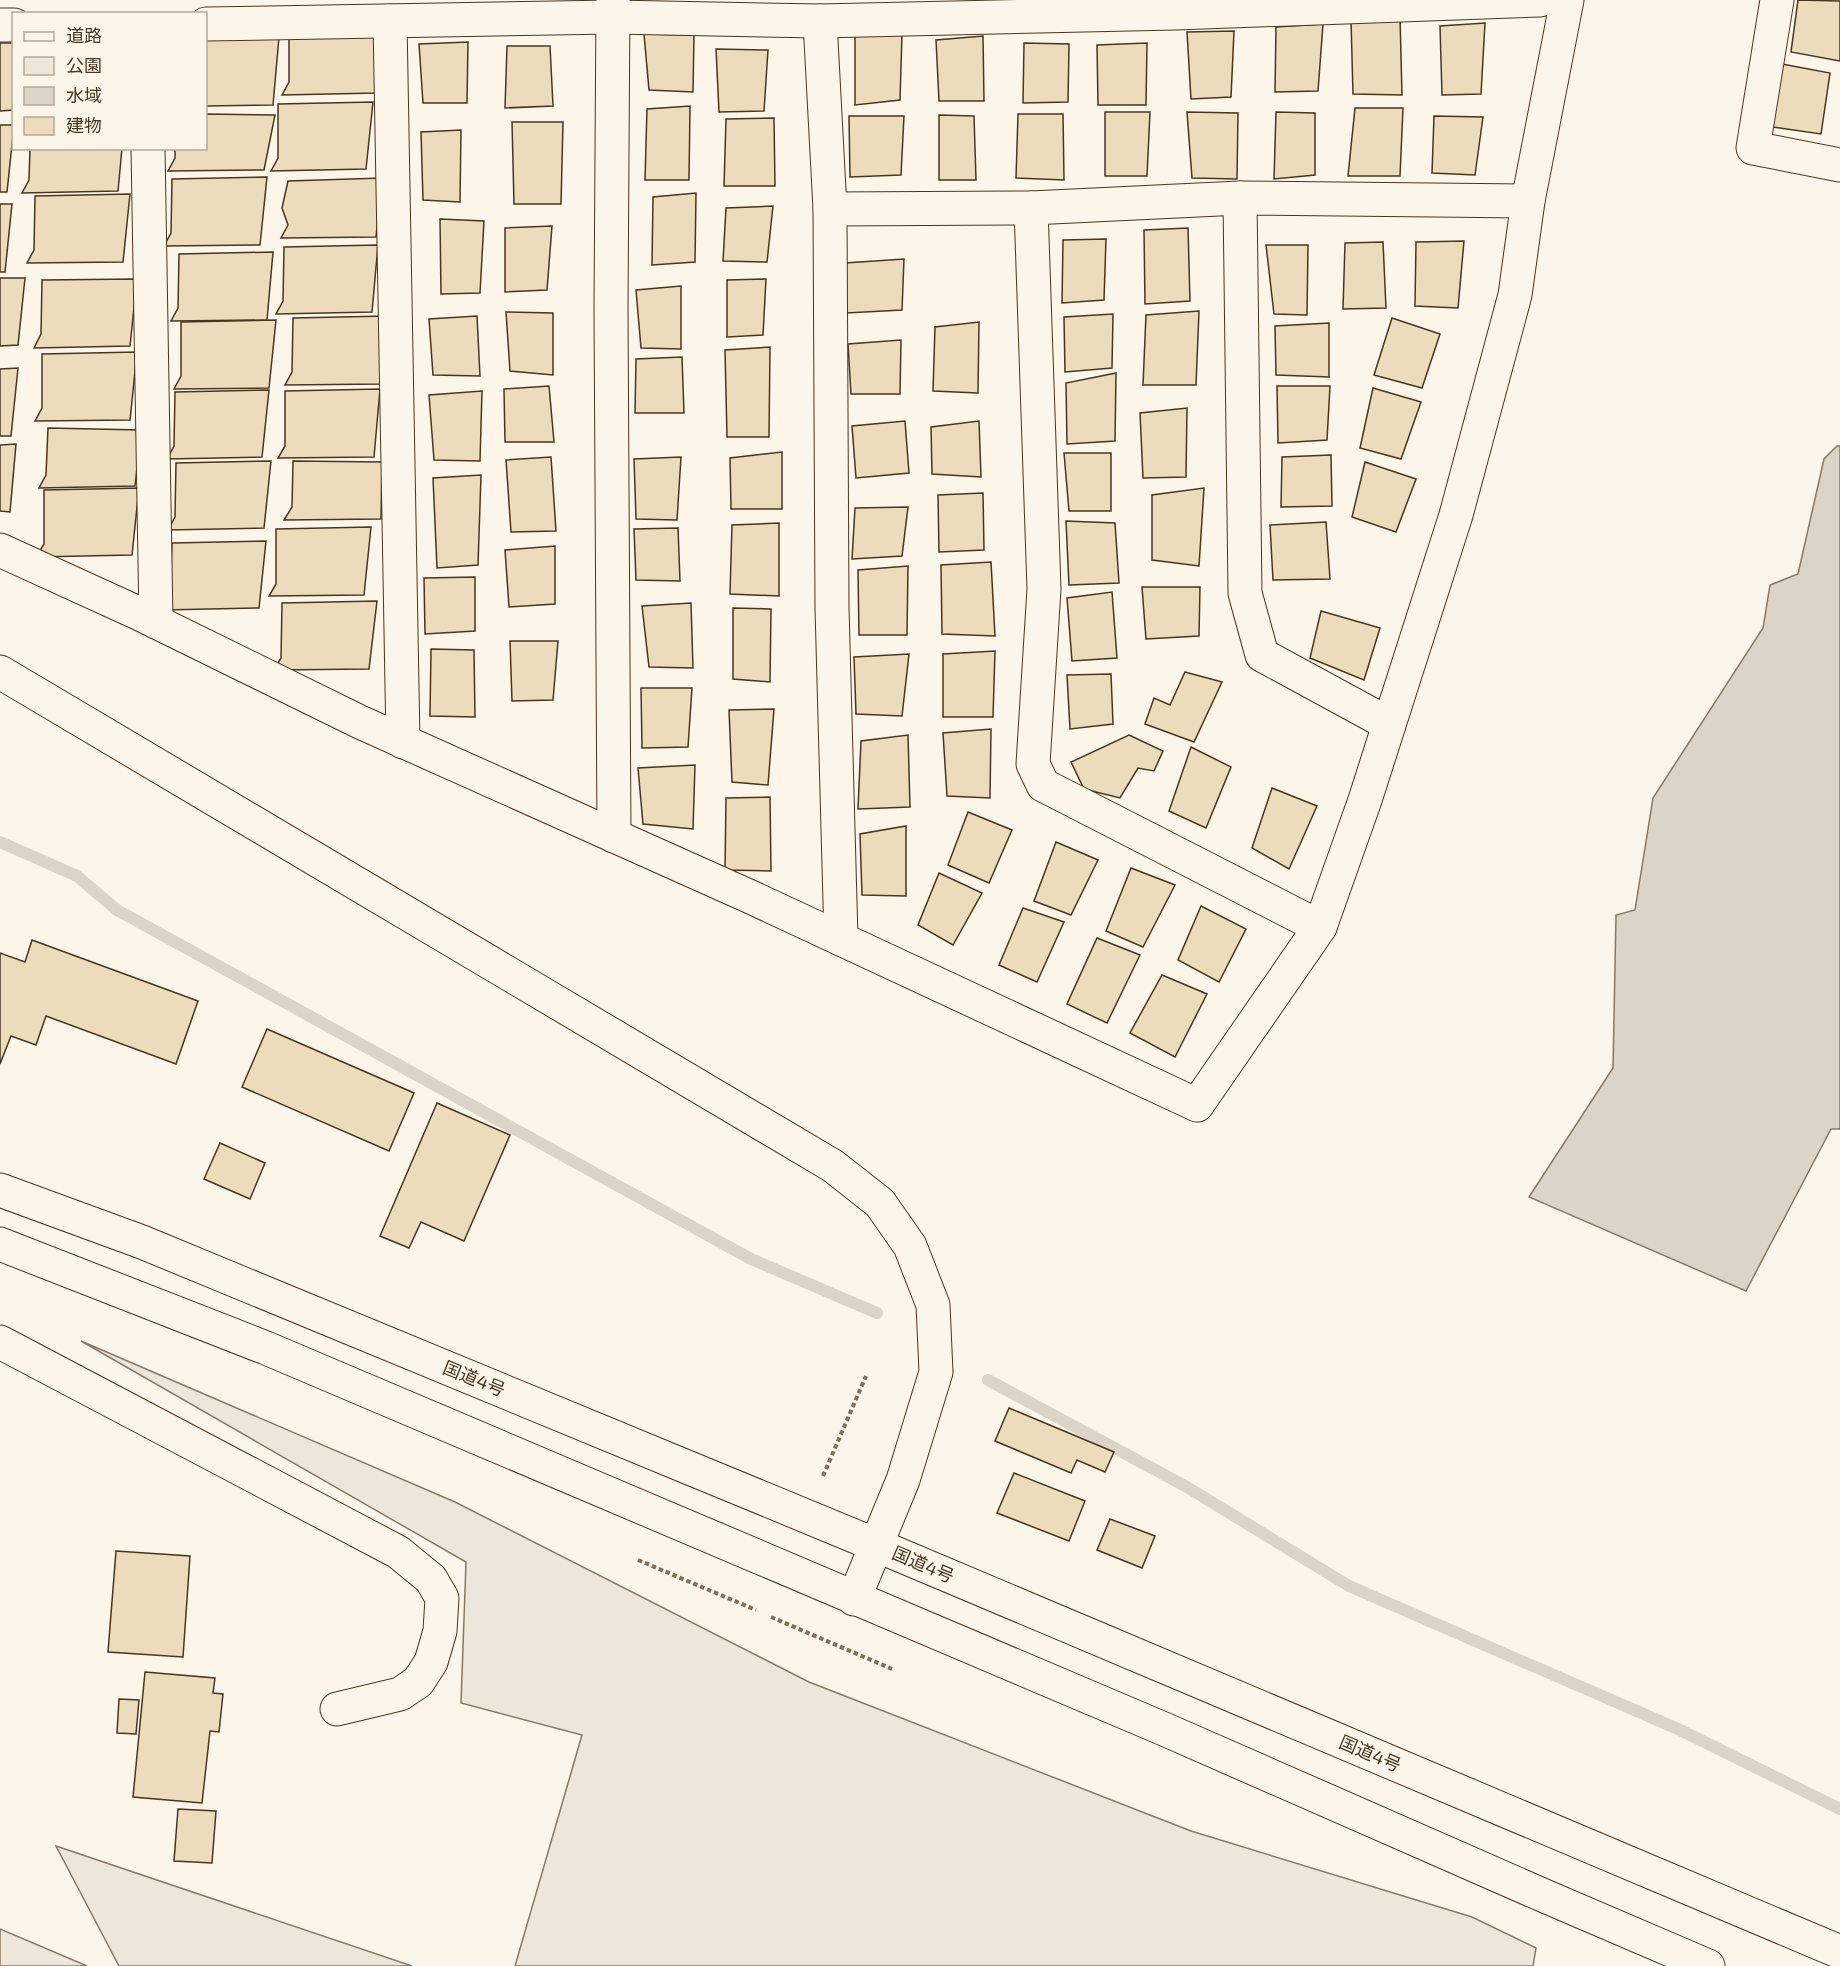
<svg xmlns="http://www.w3.org/2000/svg" width="1840" height="1966" viewBox="0 0 1840 1966" font-family="'Exo 2','Noto Sans JP',sans-serif">
  <rect width="100%" height="100%" fill="#fbf6e9"/>
  <g fill="#ede6d9" stroke="#887966" stroke-width="1.5">
    <path d="M 81,1341 L 455,1502 L 809,1682 L 1191,1831 L 1472,1917 L 1536,1948 L 1533,1966 L 515,1966 L 582,1735 L 461,1703 L 466,1562 Z"/>
    <path d="M 56,1846 L 412,1966 L 119,1966 Z"/>
    <path d="M 0,1929 L 87,1966 L 0,1966 Z"/>
  </g>
  <path fill="#dcd4c6" stroke="#887966" stroke-width="1.5" d="M 1837,446 L 1840,446 L 1840,1129 L 1831,1129 L 1746,1291 L 1529,1197 L 1613,1068 L 1616,915 L 1635,910 L 1653,798 L 1763,628 L 1770,585 L 1798,574 L 1824,459 Z"/>
  <g fill="none" stroke-linecap="round" stroke-linejoin="round">
    <g stroke="#dcd4c6" stroke-width="12">
      <path d="M 0,842 L 77,876 L 117,910 L 751,1259 L 877,1313"/>
      <path d="M 988,1380 L 1187,1487 L 1349,1586 L 1678,1729 L 1840,1809"/>
    </g>
  </g>
  <g fill="#ecdcbc" stroke="#4a3520" stroke-width="1.5">
    <path d="M 1798,0 L 1840,1 L 1840,61 L 1791,52 Z"/>
    <path d="M 1400,17 L 1402,95 L 1353,94 L 1351,20 Z"/>
    <path d="M 1485,23 L 1481,94 L 1442,95 L 1440,26 Z"/>
    <path d="M 1323,24 L 1318,91 L 1275,92 L 1276,27 Z"/>
    <path d="M 384,26 L 377,93 L 282,95 L 289,82 L 289,28 Z"/>
    <path d="M 1234,31 L 1231,97 L 1191,99 L 1187,32 Z"/>
    <path d="M 644,34 L 694,35 L 693,92 L 649,90 Z"/>
    <path d="M 902,34 L 900,100 L 855,105 L 855,36 Z"/>
    <path d="M 983,36 L 984,101 L 939,101 L 936,40 Z"/>
    <path d="M 279,37 L 273,105 L 206,106 L 206,39 Z"/>
    <path d="M 468,42 L 467,103 L 423,103 L 419,44 Z"/>
    <path d="M 0,43 L 14,43 L 14,110 L 0,111 Z"/>
    <path d="M 1024,43 L 1069,44 L 1068,102 L 1023,103 Z"/>
    <path d="M 1147,43 L 1146,105 L 1098,105 L 1097,45 Z"/>
    <path d="M 507,46 L 550,46 L 553,106 L 505,108 Z"/>
    <path d="M 716,49 L 768,50 L 764,111 L 719,112 Z"/>
    <path d="M 1782,64 L 1830,73 L 1821,134 L 1773,127 Z"/>
    <path d="M 373,102 L 366,169 L 271,171 L 278,158 L 278,104 Z"/>
    <path d="M 690,106 L 689,180 L 645,180 L 647,109 Z"/>
    <path d="M 1355,108 L 1403,108 L 1400,176 L 1348,176 Z"/>
    <path d="M 1105,112 L 1150,112 L 1147,176 L 1105,176 Z"/>
    <path d="M 1187,112 L 1238,113 L 1237,179 L 1192,178 Z"/>
    <path d="M 1276,112 L 1315,113 L 1315,175 L 1274,179 Z"/>
    <path d="M 206,114 L 275,115 L 264,170 L 168,171 L 175,158 L 175,148 L 206,148 Z"/>
    <path d="M 1018,114 L 1063,114 L 1064,180 L 1016,178 Z"/>
    <path d="M 939,115 L 974,116 L 976,180 L 939,180 Z"/>
    <path d="M 849,116 L 904,116 L 901,175 L 850,177 Z"/>
    <path d="M 1434,116 L 1483,117 L 1475,175 L 1432,173 Z"/>
    <path d="M 774,118 L 775,186 L 724,186 L 726,119 Z"/>
    <path d="M 512,122 L 563,122 L 561,204 L 514,204 Z"/>
    <path d="M 0,125 L 14,125 L 7,192 L 0,192 Z"/>
    <path d="M 461,130 L 460,202 L 423,200 L 421,132 Z"/>
    <path d="M 30,148 L 122,148 L 118,191 L 22,193 L 29,180 Z"/>
    <path d="M 267,177 L 260,245 L 164,246 L 171,233 L 172,179 Z"/>
    <path d="M 382,178 L 376,237 L 281,238 L 288,225 L 282,208 L 288,181 Z"/>
    <path d="M 696,193 L 695,262 L 652,265 L 653,197 Z"/>
    <path d="M 130,194 L 123,262 L 27,263 L 34,250 L 35,196 Z"/>
    <path d="M 0,204 L 12,204 L 5,272 L 0,272 Z"/>
    <path d="M 773,206 L 767,262 L 723,261 L 726,208 Z"/>
    <path d="M 440,219 L 484,221 L 480,293 L 441,294 Z"/>
    <path d="M 552,226 L 547,290 L 505,292 L 505,228 Z"/>
    <path d="M 1188,228 L 1190,301 L 1145,304 L 1144,230 Z"/>
    <path d="M 1106,239 L 1104,300 L 1062,303 L 1063,240 Z"/>
    <path d="M 1464,241 L 1458,308 L 1415,306 L 1416,242 Z"/>
    <path d="M 1383,242 L 1386,308 L 1343,309 L 1345,243 Z"/>
    <path d="M 378,245 L 372,312 L 276,314 L 283,301 L 284,247 Z"/>
    <path d="M 1266,245 L 1308,245 L 1307,315 L 1274,314 Z"/>
    <path d="M 273,252 L 267,320 L 171,321 L 178,308 L 179,254 Z"/>
    <path d="M 904,259 L 902,310 L 846,313 L 845,263 Z"/>
    <path d="M 0,278 L 25,278 L 18,345 L 0,346 Z"/>
    <path d="M 137,279 L 130,346 L 34,348 L 41,334 L 42,280 Z"/>
    <path d="M 766,279 L 763,335 L 727,337 L 727,280 Z"/>
    <path d="M 681,286 L 681,349 L 641,348 L 636,290 Z"/>
    <path d="M 1199,311 L 1196,385 L 1143,385 L 1146,315 Z"/>
    <path d="M 506,312 L 553,313 L 553,375 L 510,371 Z"/>
    <path d="M 1113,314 L 1112,368 L 1065,372 L 1064,317 Z"/>
    <path d="M 387,316 L 381,384 L 285,385 L 292,372 L 293,318 Z"/>
    <path d="M 477,316 L 480,376 L 433,375 L 429,319 Z"/>
    <path d="M 1392,318 L 1440,334 L 1422,388 L 1374,375 Z"/>
    <path d="M 276,320 L 269,388 L 174,389 L 181,376 L 181,322 Z"/>
    <path d="M 979,322 L 978,393 L 933,391 L 935,327 Z"/>
    <path d="M 1329,323 L 1329,377 L 1276,375 L 1275,326 Z"/>
    <path d="M 901,340 L 900,394 L 851,394 L 848,344 Z"/>
    <path d="M 770,347 L 769,437 L 727,437 L 725,350 Z"/>
    <path d="M 137,352 L 130,420 L 35,421 L 42,408 L 42,354 Z"/>
    <path d="M 682,357 L 684,413 L 635,413 L 636,359 Z"/>
    <path d="M 18,368 L 11,436 L 0,436 L 0,369 Z"/>
    <path d="M 1116,373 L 1115,441 L 1067,444 L 1066,383 Z"/>
    <path d="M 549,386 L 554,442 L 505,442 L 504,389 Z"/>
    <path d="M 1277,386 L 1330,386 L 1327,440 L 1278,443 Z"/>
    <path d="M 1373,388 L 1421,402 L 1401,459 L 1360,448 Z"/>
    <path d="M 380,389 L 374,457 L 278,458 L 285,446 L 285,391 Z"/>
    <path d="M 269,390 L 262,457 L 167,459 L 174,446 L 175,392 Z"/>
    <path d="M 482,391 L 480,461 L 434,460 L 429,395 Z"/>
    <path d="M 1187,408 L 1186,477 L 1143,478 L 1140,413 Z"/>
    <path d="M 905,421 L 909,473 L 856,478 L 852,426 Z"/>
    <path d="M 979,421 L 981,477 L 932,474 L 931,427 Z"/>
    <path d="M 48,428 L 141,430 L 135,486 L 39,488 L 46,475 Z"/>
    <path d="M 16,444 L 10,512 L 0,511 L 0,445 Z"/>
    <path d="M 782,452 L 782,509 L 731,509 L 730,458 Z"/>
    <path d="M 1064,453 L 1111,453 L 1111,511 L 1069,511 Z"/>
    <path d="M 1331,455 L 1332,506 L 1281,507 L 1282,457 Z"/>
    <path d="M 551,457 L 556,531 L 511,532 L 506,460 Z"/>
    <path d="M 681,457 L 677,520 L 636,519 L 634,459 Z"/>
    <path d="M 271,461 L 264,528 L 168,530 L 175,517 L 176,463 Z"/>
    <path d="M 293,461 L 382,462 L 381,519 L 284,520 L 292,507 Z"/>
    <path d="M 1365,462 L 1416,479 L 1396,532 L 1352,517 Z"/>
    <path d="M 481,475 L 478,565 L 437,568 L 433,478 Z"/>
    <path d="M 139,488 L 132,555 L 36,557 L 44,544 L 44,490 Z"/>
    <path d="M 1204,488 L 1199,566 L 1152,560 L 1152,495 Z"/>
    <path d="M 983,493 L 984,550 L 939,552 L 938,495 Z"/>
    <path d="M 908,507 L 902,556 L 852,559 L 855,508 Z"/>
    <path d="M 1066,521 L 1115,523 L 1119,583 L 1069,585 Z"/>
    <path d="M 1326,522 L 1330,579 L 1273,580 L 1270,525 Z"/>
    <path d="M 779,523 L 779,596 L 730,594 L 732,525 Z"/>
    <path d="M 371,527 L 364,595 L 269,596 L 276,584 L 276,529 Z"/>
    <path d="M 678,528 L 680,581 L 636,580 L 634,529 Z"/>
    <path d="M 266,541 L 259,608 L 163,610 L 170,597 L 172,543 Z"/>
    <path d="M 555,546 L 555,604 L 509,607 L 505,550 Z"/>
    <path d="M 991,562 L 995,636 L 942,634 L 941,565 Z"/>
    <path d="M 908,566 L 907,635 L 859,635 L 858,570 Z"/>
    <path d="M 475,577 L 475,631 L 425,634 L 424,578 Z"/>
    <path d="M 1142,587 L 1200,587 L 1199,636 L 1146,639 Z"/>
    <path d="M 1112,592 L 1117,658 L 1072,661 L 1067,598 Z"/>
    <path d="M 377,601 L 369,669 L 274,670 L 281,658 L 282,603 Z"/>
    <path d="M 691,603 L 693,668 L 649,667 L 642,606 Z"/>
    <path d="M 733,608 L 771,609 L 770,682 L 733,679 Z"/>
    <path d="M 1321,611 L 1380,628 L 1364,680 L 1310,658 Z"/>
    <path d="M 510,641 L 558,641 L 553,700 L 512,701 Z"/>
    <path d="M 431,649 L 474,650 L 475,717 L 430,716 Z"/>
    <path d="M 995,651 L 993,717 L 943,717 L 943,654 Z"/>
    <path d="M 909,654 L 902,716 L 856,714 L 854,657 Z"/>
    <path d="M 1185,672 L 1222,682 L 1194,742 L 1145,724 L 1154,698 L 1170,705 Z"/>
    <path d="M 1111,674 L 1113,724 L 1070,729 L 1067,675 Z"/>
    <path d="M 641,688 L 692,688 L 688,747 L 642,748 Z"/>
    <path d="M 774,709 L 768,785 L 732,782 L 729,710 Z"/>
    <path d="M 991,729 L 990,798 L 947,796 L 943,733 Z"/>
    <path d="M 908,735 L 910,807 L 858,809 L 861,741 Z"/>
    <path d="M 1129,735 L 1163,751 L 1154,771 L 1138,768 L 1120,798 L 1084,789 L 1071,762 Z"/>
    <path d="M 1191,747 L 1231,767 L 1206,828 L 1169,811 Z"/>
    <path d="M 695,765 L 693,829 L 643,824 L 638,768 Z"/>
    <path d="M 1272,788 L 1317,806 L 1289,869 L 1252,848 Z"/>
    <path d="M 770,797 L 771,871 L 725,870 L 726,798 Z"/>
    <path d="M 968,812 L 1012,830 L 989,883 L 948,865 Z"/>
    <path d="M 906,826 L 906,896 L 862,895 L 860,834 Z"/>
    <path d="M 1056,842 L 1098,860 L 1071,915 L 1034,901 Z"/>
    <path d="M 1131,868 L 1175,885 L 1143,947 L 1106,931 Z"/>
    <path d="M 939,873 L 982,893 L 953,945 L 918,925 Z"/>
    <path d="M 1201,906 L 1246,929 L 1219,982 L 1178,960 Z"/>
    <path d="M 1023,908 L 1064,922 L 1037,982 L 999,965 Z"/>
    <path d="M 1097,938 L 1140,955 L 1107,1023 L 1067,1004 Z"/>
    <path d="M 32,940 L 198,1001 L 176,1064 L 46,1016 L 36,1045 L 11,1036 L 0,1064 L 0,953 L 25,962 Z"/>
    <path d="M 1162,975 L 1207,994 L 1175,1057 L 1130,1033 Z"/>
    <path d="M 267,1029 L 414,1093 L 389,1151 L 242,1087 Z"/>
    <path d="M 437,1103 L 510,1135 L 464,1241 L 421,1222 L 409,1248 L 380,1236 Z"/>
    <path d="M 220,1143 L 265,1163 L 250,1199 L 204,1179 Z"/>
    <path d="M 1009,1408 L 1114,1452 L 1105,1472 L 1077,1460 L 1071,1473 L 995,1441 Z"/>
    <path d="M 1014,1473 L 1085,1501 L 1069,1541 L 997,1513 Z"/>
    <path d="M 1110,1519 L 1155,1536 L 1142,1568 L 1097,1550 Z"/>
    <path d="M 116,1551 L 190,1556 L 183,1657 L 108,1652 Z"/>
    <path d="M 145,1672 L 215,1678 L 213,1693 L 223,1694 L 219,1732 L 210,1731 L 202,1803 L 133,1797 Z"/>
    <path d="M 119,1699 L 139,1700 L 136,1734 L 117,1733 Z"/>
    <path d="M 178,1809 L 216,1811 L 212,1863 L 174,1861 Z"/>
  </g>
  <g fill="none" stroke-linecap="round" stroke-linejoin="round">
    <defs>
      <g id="minor">
        <path d="M 613,0 L 611,309 L 614,836"/>
        <path d="M 1777,0 L 1753,148 L 1840,165"/>
        <path d="M 390,21 L 403,742"/>
        <path d="M 820,21 L 830,209 L 1031,208 L 1240,198 L 1528,201"/>
        <path d="M 206,24 L 613,17 L 820,21 L 1176,13 L 1540,0"/>
        <path d="M 0,25 L 14,25"/>
        <path d="M 148,148 L 156,622"/>
        <path d="M 1240,198 L 1245,593 L 1262,655 L 1389,724"/>
        <path d="M 1031,208 L 1044,589 L 1033,764 L 1043,785 L 1320,927"/>
        <path d="M 830,209 L 832,608 L 841,939"/>
        <path d="M 0,550 L 138,613 L 360,722 L 753,898 L 1197,1105 L 1320,927 L 1365,800 L 1456,515 L 1515,295 L 1528,201 L 1567,0"/>
        <path d="M 0,672 L 833,1166 L 880,1203 L 910,1246 L 933,1305 L 936,1372 L 903,1480 L 854,1599"/>
        <path d="M 0,1342 L 398,1552 L 431,1579 L 442,1598 L 440,1631 L 431,1662 L 418,1682 L 400,1694 L 337,1709"/>
      </g>
      <g id="highway">
        <path d="M 0,1190 L 142,1242 L 876,1545 L 1840,1952"/>
        <path d="M 0,1244 L 266,1348 L 1164,1729 L 1547,1897 L 1708,1966"/>
      </g>
    </defs>
    <use href="#minor" stroke="#4a3520" stroke-width="35"/>
    <use href="#highway" stroke="#4a3520" stroke-width="35"/>
    <g stroke="#7f6f5c" stroke-width="4" stroke-dasharray="4.5 3" stroke-linecap="butt">
      <path d="M 823,1476 L 866,1376"/>
      <path d="M 638,1560 L 756,1610"/>
      <path d="M 771,1617 L 892,1669"/>
    </g>
    <use href="#minor" stroke="#fbf6e9" stroke-width="33"/>
    <use href="#highway" stroke="#fbf6e9" stroke-width="33"/>
  </g>
  <g text-anchor="middle" stroke-width="4.5" stroke-linejoin="round" paint-order="stroke">
    <g font-size="18" fill="#4a3520" stroke="#fbf6e9">
      <text transform="translate(474 1379) rotate(22)" y="6">国道4号</text>
      <text transform="translate(923 1565) rotate(23)" y="6">国道4号</text>
      <text transform="translate(1370 1754) rotate(23)" y="6">国道4号</text>
    </g>
  </g>
  <rect x="12" y="12" width="195" height="138" fill="#fbf6e9" stroke="#b4a999" stroke-width="1.5"/>
  <rect x="24" y="32" width="30" height="9" fill="#fbf6e9" stroke="#b4a999" stroke-width="1.5"/>
  <text x="66" y="42" font-size="18" fill="#4a3520">道路</text>
  <rect x="24" y="57" width="30" height="18" fill="#ede6d9" stroke="#b4a999" stroke-width="1.5"/>
  <text x="66" y="72" font-size="18" fill="#4a3520">公園</text>
  <rect x="24" y="87" width="30" height="18" fill="#dcd4c6" stroke="#b4a999" stroke-width="1.5"/>
  <text x="66" y="102" font-size="18" fill="#4a3520">水域</text>
  <rect x="24" y="117" width="30" height="18" fill="#ecdcbc" stroke="#b4a999" stroke-width="1.5"/>
  <text x="66" y="132" font-size="18" fill="#4a3520">建物</text>
</svg>
